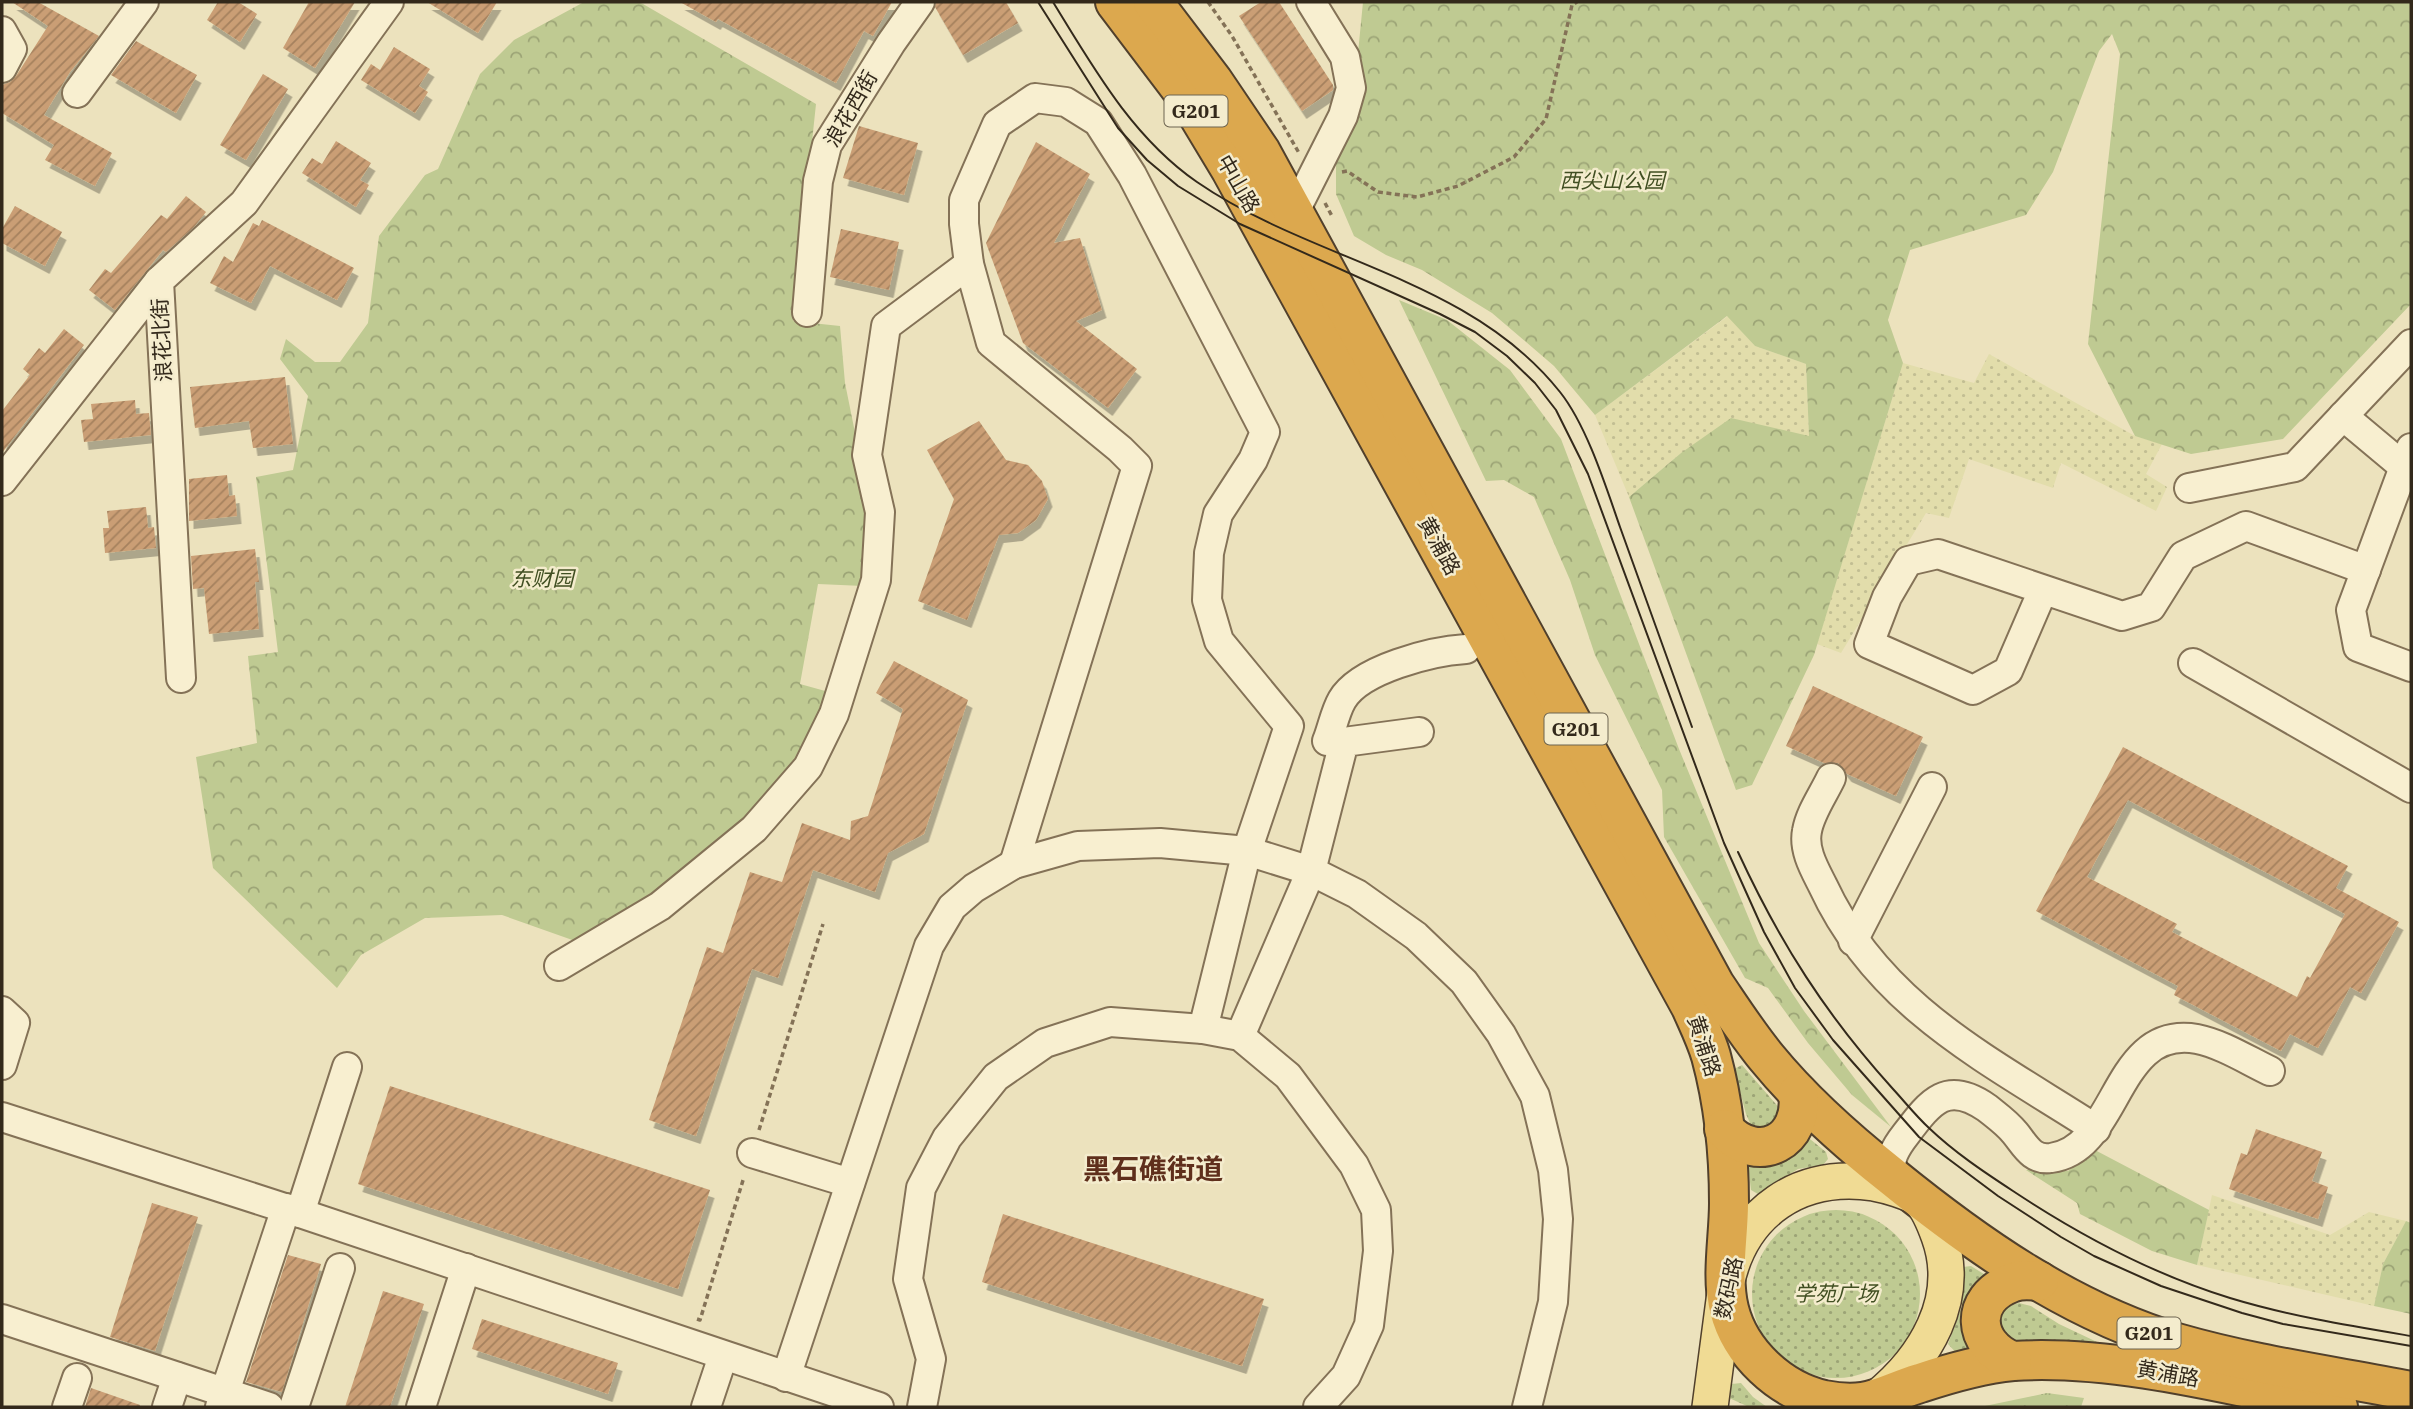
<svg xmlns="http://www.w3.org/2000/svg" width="2413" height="1409" viewBox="0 0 2413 1409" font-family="'IBM Plex Serif','Noto Sans SC',serif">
  <defs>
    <pattern id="farmland-dots" width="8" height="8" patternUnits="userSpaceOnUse" patternTransform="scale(1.75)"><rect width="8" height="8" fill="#e2ddab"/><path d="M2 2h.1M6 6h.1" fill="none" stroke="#c2be93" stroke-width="1.8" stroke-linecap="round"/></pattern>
    <pattern id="grass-tufts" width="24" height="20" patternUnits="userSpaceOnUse" patternTransform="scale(1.75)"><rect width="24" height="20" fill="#bfca92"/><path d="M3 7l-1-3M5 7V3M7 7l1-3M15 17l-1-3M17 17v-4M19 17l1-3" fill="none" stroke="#9ca476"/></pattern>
    <pattern id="forest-crowns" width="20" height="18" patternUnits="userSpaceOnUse" patternTransform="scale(1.75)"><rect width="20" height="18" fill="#bfca92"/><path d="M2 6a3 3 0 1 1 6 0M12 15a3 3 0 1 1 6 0" fill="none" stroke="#9ca476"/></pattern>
    <pattern id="park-dots" width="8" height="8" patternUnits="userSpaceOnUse" patternTransform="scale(1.75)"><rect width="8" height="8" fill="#bfca92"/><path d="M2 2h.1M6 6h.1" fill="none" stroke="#9ca476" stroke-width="1.8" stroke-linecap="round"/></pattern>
    <pattern id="building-hatch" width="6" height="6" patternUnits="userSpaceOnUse" patternTransform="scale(1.75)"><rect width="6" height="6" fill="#ca9e74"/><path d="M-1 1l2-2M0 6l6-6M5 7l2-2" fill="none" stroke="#a5815e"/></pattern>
    <filter id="shadow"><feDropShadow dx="4.5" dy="8" stdDeviation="0" flood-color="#0004"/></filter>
  </defs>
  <rect width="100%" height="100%" fill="#ece2bd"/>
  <g fill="url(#farmland-dots)">
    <path d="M 1728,316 L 1755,346 L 1806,364 L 1809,436 L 1681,453 L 1629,497 L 1595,415 Z"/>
    <path d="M 1989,354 L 2135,436 L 2162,444 L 2146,474 L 2167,487 L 2156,511 L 2061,463 L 2053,488 L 1969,459 L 1949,518 L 1926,513 L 1841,653 L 1817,644 L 1903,363 L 1974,383 Z"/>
    <path d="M 2212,1195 L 2330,1235 L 2369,1212 L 2406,1221 L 2383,1264 L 2374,1306 L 2197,1265 Z"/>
  </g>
  <path fill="url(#grass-tufts)" d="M 2047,1393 L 2084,1398 L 2081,1407 L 1980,1407 Z"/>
  <g fill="url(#forest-crowns)">
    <path d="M 584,2 L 637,2 L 643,4 L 816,104 L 793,321 L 840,326 L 845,383 L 872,517 L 863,586 L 818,584 L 800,684 L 836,694 L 776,793 L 696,867 L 578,942 L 502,915 L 425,918 L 361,955 L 337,988 L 213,868 L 196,757 L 257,743 L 248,656 L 278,652 L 256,477 L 293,470 L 308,396 L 280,359 L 286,339 L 315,362 L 340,362 L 368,323 L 379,236 L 425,175 L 438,169 L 480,74 L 514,40 Z"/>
    <path d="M 1363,2 L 2411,2 L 2411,304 L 2283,439 L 2191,454 L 2135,436 L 2088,344 L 2120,54 L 2112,34 L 2099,51 L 2053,172 L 2026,215 L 1910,250 L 1888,320 L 1903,363 L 1814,655 L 1752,785 L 1736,790 L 1629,497 L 1681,453 L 1731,418 L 1809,436 L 1806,364 L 1755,346 L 1727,316 L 1595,415 L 1554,366 L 1492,313 L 1422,270 L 1386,255 L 1354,236 L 1336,194 L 1336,158 L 1352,114 Z"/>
    <path d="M 1399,300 L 1447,320 L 1510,370 L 1561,439 L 1679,749 L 1759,943 L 1804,1011 L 1891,1127 L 1852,1095 L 1808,1043 L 1768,988 L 1745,978 L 1664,837 L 1662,790 L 1595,655 L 1570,580 L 1534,497 L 1504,480 L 1486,481 Z"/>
    <path d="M 2093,1149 L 2209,1210 L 2197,1265 L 2152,1251 L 2080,1214 L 2077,1203 L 2026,1170 L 2068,1171 Z"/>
    <path d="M 2406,1221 L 2411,1223 L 2411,1314 L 2374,1306 L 2383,1264 Z"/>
  </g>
  <g fill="url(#park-dots)">
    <path d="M 1742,1065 L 1781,1110 L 1773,1127 L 1753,1130 L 1746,1114 L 1734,1069 Z"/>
    <path d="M 1805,1135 L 1826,1152 L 1828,1159 L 1823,1165 L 1798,1169 L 1758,1194 L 1751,1190 L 1748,1165 L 1757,1158 Z"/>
    <circle cx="1836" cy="1294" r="84"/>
    <path d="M 1971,1266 L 1987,1276 L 1980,1352 L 1960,1357 L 1948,1344 L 1962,1306 L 1963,1267 Z"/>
    <path d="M 2019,1303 L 2031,1306 L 2059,1324 L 2097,1342 L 2026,1343 L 2009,1340 C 1998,1323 1995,1309 2019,1303 Z"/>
    <path d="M 1741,1383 L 1753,1397 L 1767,1407 L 1749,1407 L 1727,1397 L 1732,1384 Z"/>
  </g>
  <g fill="url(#building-hatch)" fill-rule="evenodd" filter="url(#shadow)">
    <path d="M 12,2 L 38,2 L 99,36 L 70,72 L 44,115 L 112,153 L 95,186 L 45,160 L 54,145 L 2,113 L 2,85 L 10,82 L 16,76 L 48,26 Z"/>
    <path d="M 218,2 L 238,2 L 257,14 L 240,42 L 207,20 Z"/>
    <path d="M 309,2 L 355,2 L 315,68 L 283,48 Z"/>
    <path d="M 427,2 L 497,2 L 478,33 Z"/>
    <path d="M 680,2 L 892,2 L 873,36 L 864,31 L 836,83 L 718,19 L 716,22 Z"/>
    <path d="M 936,2 L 1006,2 L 1018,23 L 963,55 L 935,7 Z"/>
    <path d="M 1261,2 L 1279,2 L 1333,85 L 1333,90 L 1302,111 L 1239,16 Z"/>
    <path d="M 136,41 L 197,75 L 176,113 L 111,75 Z"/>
    <path d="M 394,47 L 430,69 L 419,86 L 428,92 L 415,113 L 361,80 L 371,64 L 380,70 Z"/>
    <path d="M 263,74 L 288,89 L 246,160 L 220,145 Z"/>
    <path d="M 859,126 L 918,143 L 904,195 L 843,178 Z"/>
    <path d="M 336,141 L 371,163 L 360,180 L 369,185 L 356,207 L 302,173 L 312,158 L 322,164 Z"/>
    <path d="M 1036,142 L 1090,174 L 1054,243 L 1080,238 L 1102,310 L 1076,321 L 1137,369 L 1108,408 L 1023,343 L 986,243 Z"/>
    <path d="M 186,196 L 206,212 L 194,227 L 166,252 L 163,250 L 115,310 L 89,290 L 105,269 L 111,273 L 161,215 L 167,219 Z"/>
    <path d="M 15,206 L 62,232 L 45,266 L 2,243 L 2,229 Z"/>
    <path d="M 262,220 L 354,268 L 337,300 L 270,266 L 251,303 L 210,283 L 224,256 L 233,262 L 253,223 L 259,226 Z"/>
    <path d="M 841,229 L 899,242 L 889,290 L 830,277 Z"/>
    <path d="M 64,329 L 84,345 L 2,453 L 2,411 L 30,375 L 23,369 L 39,348 L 45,353 Z"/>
    <path d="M 285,377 L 293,444 L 253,448 L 249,421 L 195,428 L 190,387 Z"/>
    <path d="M 135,400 L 136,414 L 149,413 L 151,435 L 84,442 L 81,420 L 93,419 L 91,404 Z"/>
    <path d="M 979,421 L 1006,460 L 1028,465 L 1042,481 L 1048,499 L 1036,520 L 1018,533 L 999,535 L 967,620 L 918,601 L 954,499 L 927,450 Z"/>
    <path d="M 227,475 L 229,496 L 235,495 L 237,516 L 189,521 L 189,479 Z"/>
    <path d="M 146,507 L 148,528 L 154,527 L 156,548 L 105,553 L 103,528 L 109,528 L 107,511 Z"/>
    <path d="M 255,549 L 259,582 L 255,582 L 259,629 L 209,634 L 204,588 L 193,589 L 191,556 Z"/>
    <path d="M 894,661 L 968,700 L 924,834 L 888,853 L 875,892 L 813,870 L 778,978 L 752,969 L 696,1136 L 649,1120 L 707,947 L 723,953 L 750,872 L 782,882 L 802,823 L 850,840 L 851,821 L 868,816 L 903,709 L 876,693 Z"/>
    <path d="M 1813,686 L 1923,737 L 1896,796 L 1847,774 L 1838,763 L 1824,763 L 1786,746 Z"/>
    <path d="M 2123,747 L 2348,866 L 2336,888 L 2399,922 L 2361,993 L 2350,987 L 2318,1048 L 2290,1034 L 2281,1051 L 2174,995 L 2178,986 L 2036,911 ZM 2128,800 L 2345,914 L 2310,978 L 2307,976 L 2297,997 L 2172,932 L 2177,924 L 2087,877 Z"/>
    <path d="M 390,1086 L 710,1190 L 678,1289 L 358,1184 Z"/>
    <path d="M 2256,1129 L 2322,1152 L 2312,1181 L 2328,1187 L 2318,1219 L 2229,1189 L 2241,1153 L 2247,1155 Z"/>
    <path d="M 152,1203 L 198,1217 L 155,1351 L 110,1337 Z"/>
    <path d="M 1003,1214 L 1264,1299 L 1242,1366 L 982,1282 Z"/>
    <path d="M 288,1255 L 321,1264 L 282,1392 L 246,1382 Z"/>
    <path d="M 383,1291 L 424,1304 L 390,1407 L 345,1407 Z"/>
    <path d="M 482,1319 L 618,1363 L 608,1394 L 472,1349 Z"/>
    <path d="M 91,1388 L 140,1405 L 140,1407 L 85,1407 Z"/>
  </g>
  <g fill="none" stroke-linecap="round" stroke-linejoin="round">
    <defs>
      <g id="minor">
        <path d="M 2,31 L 12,49 L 2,68"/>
        <path d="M 77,93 L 144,2"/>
        <path d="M 1295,211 L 1343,116 L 1351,88 L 1345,57 L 1311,2"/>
        <path d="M 807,312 L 818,181 L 827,145 L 891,43 L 920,2"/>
        <path d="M 2343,416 L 2404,467 L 2411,469"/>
        <path d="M 2411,448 L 2351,610 L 2358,647 L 2411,667"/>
        <path d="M 2,481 L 159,281"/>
        <path d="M 2189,488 L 2295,467 L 2411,344"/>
        <path d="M 2043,590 L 2008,671 L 1973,690 L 1869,644 L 1887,597 L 1908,561 L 1938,554 L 2122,616 L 2151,607 L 2183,556 L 2246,526 L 2366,570"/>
        <path d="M 2193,663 L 2411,788"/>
        <path d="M 181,678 L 159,281 L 244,203 L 389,2"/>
        <path d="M 1327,741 C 1332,729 1335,712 1342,700 C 1360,669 1432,651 1466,649"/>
        <path d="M 1831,778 C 1823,795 1810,813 1807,831 C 1803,850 1815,870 1823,886 C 1879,1007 1989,1060 2096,1129"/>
        <path d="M 1014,864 L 1137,466 L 1120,449 L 991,343 L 969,264 L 964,224 L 964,200 L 997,124 L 1035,98 L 1066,102 L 1098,122 L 1132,175 L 1265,432 L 1253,460 L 1218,514 L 1209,553 L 1207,600 L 1219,641 L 1289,726 L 1247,851 L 1203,1029"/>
        <path d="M 1853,941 L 1932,787"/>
        <path d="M 559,966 L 660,906 L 754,829 L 808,767 L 834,714 L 876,580 L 880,512 L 867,455 L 886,326 L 969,264"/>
        <path d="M 2,1011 L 15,1023 L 2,1065"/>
        <path d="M 1240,1036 L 1311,871 L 1344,742 L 1419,732"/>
        <path d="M 2,1117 L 300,1213 L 879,1407"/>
        <path d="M 752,1153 L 850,1183"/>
        <path d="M 1892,1177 C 1888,1160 1895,1148 1906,1134 C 1931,1101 1947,1080 1987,1108 C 1997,1116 2007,1123 2015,1133 C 2025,1145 2032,1161 2051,1158 C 2120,1149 2113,1024 2197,1039 C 2222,1044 2247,1060 2270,1071"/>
        <path d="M 300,1213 L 347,1067"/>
        <path d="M 2,1319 L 269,1407"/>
        <path d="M 786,1377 L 929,946 L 952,907 L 974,888 L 1014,864 L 1078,846 L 1160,843 L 1247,851 L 1311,871 L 1357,894 L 1416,936 L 1464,982 L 1501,1034 L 1535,1096 L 1553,1170 L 1558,1219 L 1553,1302 L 1527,1407"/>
        <path d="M 67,1407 L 77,1378"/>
        <path d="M 167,1407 L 177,1377"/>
        <path d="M 220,1407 L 286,1208"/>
        <path d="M 294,1407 L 340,1268"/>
        <path d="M 421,1407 L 466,1268"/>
        <path d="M 706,1407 L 723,1356"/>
        <path d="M 922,1407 L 931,1359 L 908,1279 L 921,1188 L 947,1138 L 996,1077 L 1045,1043 L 1110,1022 L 1203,1029 L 1240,1036 L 1288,1076 L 1354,1165 L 1376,1210 L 1378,1251 L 1369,1325 L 1346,1376 L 1318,1407"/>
      </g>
      <path id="major" d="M 1710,1407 L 1726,1285 C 1741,1211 1800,1172 1874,1183 C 1885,1185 1911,1192 1919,1199 C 1928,1207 1935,1225 1939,1236 C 1962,1299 1925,1359 1877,1398"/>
      <g id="highway">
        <path d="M 1115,2 L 1187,97 L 1231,170 L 1691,1007 C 1698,1023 1706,1039 1711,1056 C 1724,1104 1729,1154 1729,1203 C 1729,1237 1721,1276 1729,1309 C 1740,1353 1780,1390 1824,1400 C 1869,1409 1881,1395 1920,1383 C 1950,1373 1982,1364 2013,1361 C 2115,1354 2238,1387 2338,1407"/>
        <path d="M 1153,2 L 1213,81 L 1261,152 L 1715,985 C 1732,1010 1748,1035 1767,1058 C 1803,1102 1846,1140 1890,1175 C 1976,1245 2070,1311 2177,1343 C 2253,1365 2334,1376 2411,1391"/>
        <path d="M 1724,1129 C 1759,1167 1805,1140 1798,1093"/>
        <path d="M 2012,1361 C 1972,1344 1969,1299 2011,1283 C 2020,1279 2029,1280 2039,1281"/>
      </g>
    </defs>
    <use href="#minor" stroke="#847257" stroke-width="32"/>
    <use href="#major" stroke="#51402c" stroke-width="38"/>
    <use href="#highway" stroke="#51402c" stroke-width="42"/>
    <g stroke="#847257" stroke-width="3.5" stroke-dasharray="5 3.5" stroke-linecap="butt">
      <path d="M 1208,2 L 1232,36 L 1299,153"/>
      <path d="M 1342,172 L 1347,171 L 1378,192 L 1417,197 L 1458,186 L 1514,157 L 1546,119 L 1572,5 L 1577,2"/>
      <path d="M 1325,203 L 1333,218"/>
      <path d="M 759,1130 L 823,924"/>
      <path d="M 697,1319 L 700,1320 L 744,1177"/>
    </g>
    <use href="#minor" stroke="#f8efd0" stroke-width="28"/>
    <use href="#major" stroke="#f0db94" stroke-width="35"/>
    <use href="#highway" stroke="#dca84e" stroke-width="38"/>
    <g stroke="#33291b" stroke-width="2">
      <path d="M 1038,2 L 1118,128 L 1147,160 L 1178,186 L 1240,224 L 1440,314 L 1475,332 L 1507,356 L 1535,383 L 1556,410 L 1588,474 L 1724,843 L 1764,932 L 1795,988 L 1833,1040 L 1919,1137 L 1998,1196 L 2061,1237 L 2094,1256 L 2161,1286 L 2242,1313 L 2283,1324 L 2411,1346"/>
      <path d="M 1053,2 C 1093,67 1132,137 1197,182 C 1313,262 1469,277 1560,392 C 1587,426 1606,487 1620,527 C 1644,594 1668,660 1692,727"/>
      <path d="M 1738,852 C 1780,943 1826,1015 1893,1089 C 1905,1102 1916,1116 1929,1128 C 1954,1152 1984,1172 2013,1191 C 2081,1236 2152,1274 2230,1298 C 2289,1316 2351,1326 2411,1336"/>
    </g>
  </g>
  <g text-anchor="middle" stroke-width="5" stroke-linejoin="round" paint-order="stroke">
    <g fill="#f4eccd" stroke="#6d6450" stroke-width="2">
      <rect x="1164.5" y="95.5" width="63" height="31" rx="5"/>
      <rect x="1544.5" y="713.5" width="63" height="31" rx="5"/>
      <rect x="2117.5" y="1317.5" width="63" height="31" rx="5"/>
    </g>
    <g font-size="19" font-weight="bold" fill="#33291b">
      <text x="1196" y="118">G201</text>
      <text x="1576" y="736">G201</text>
      <text x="2149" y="1340">G201</text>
    </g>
    <g font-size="21" fill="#33291b" stroke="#f4eccd">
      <text transform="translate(851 109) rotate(-60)" y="7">浪花西街</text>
      <text transform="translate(1238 184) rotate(60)" y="7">中山路</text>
      <text transform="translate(162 340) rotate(-93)" y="7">浪花北街</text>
      <text transform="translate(1439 546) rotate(61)" y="7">黄浦路</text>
      <text transform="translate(1704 1046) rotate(72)" y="7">黄浦路</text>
      <text transform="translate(1729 1288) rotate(-78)" y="7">数码路</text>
      <text transform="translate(2168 1374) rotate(10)" y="7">黄浦路</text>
    </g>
    <g font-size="21" font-style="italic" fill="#414f22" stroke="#f4eccd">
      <text x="1612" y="188">西尖山公园</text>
      <text x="542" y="586">东财园</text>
      <text x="1836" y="1301">学苑广场</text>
    </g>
    <g font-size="28" font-weight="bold" fill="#5f2f1c" stroke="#f4eccd">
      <text x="1153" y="1179">黑石礁街道</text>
    </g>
  </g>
  <rect width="2413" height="1409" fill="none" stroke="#33291b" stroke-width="7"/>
</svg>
